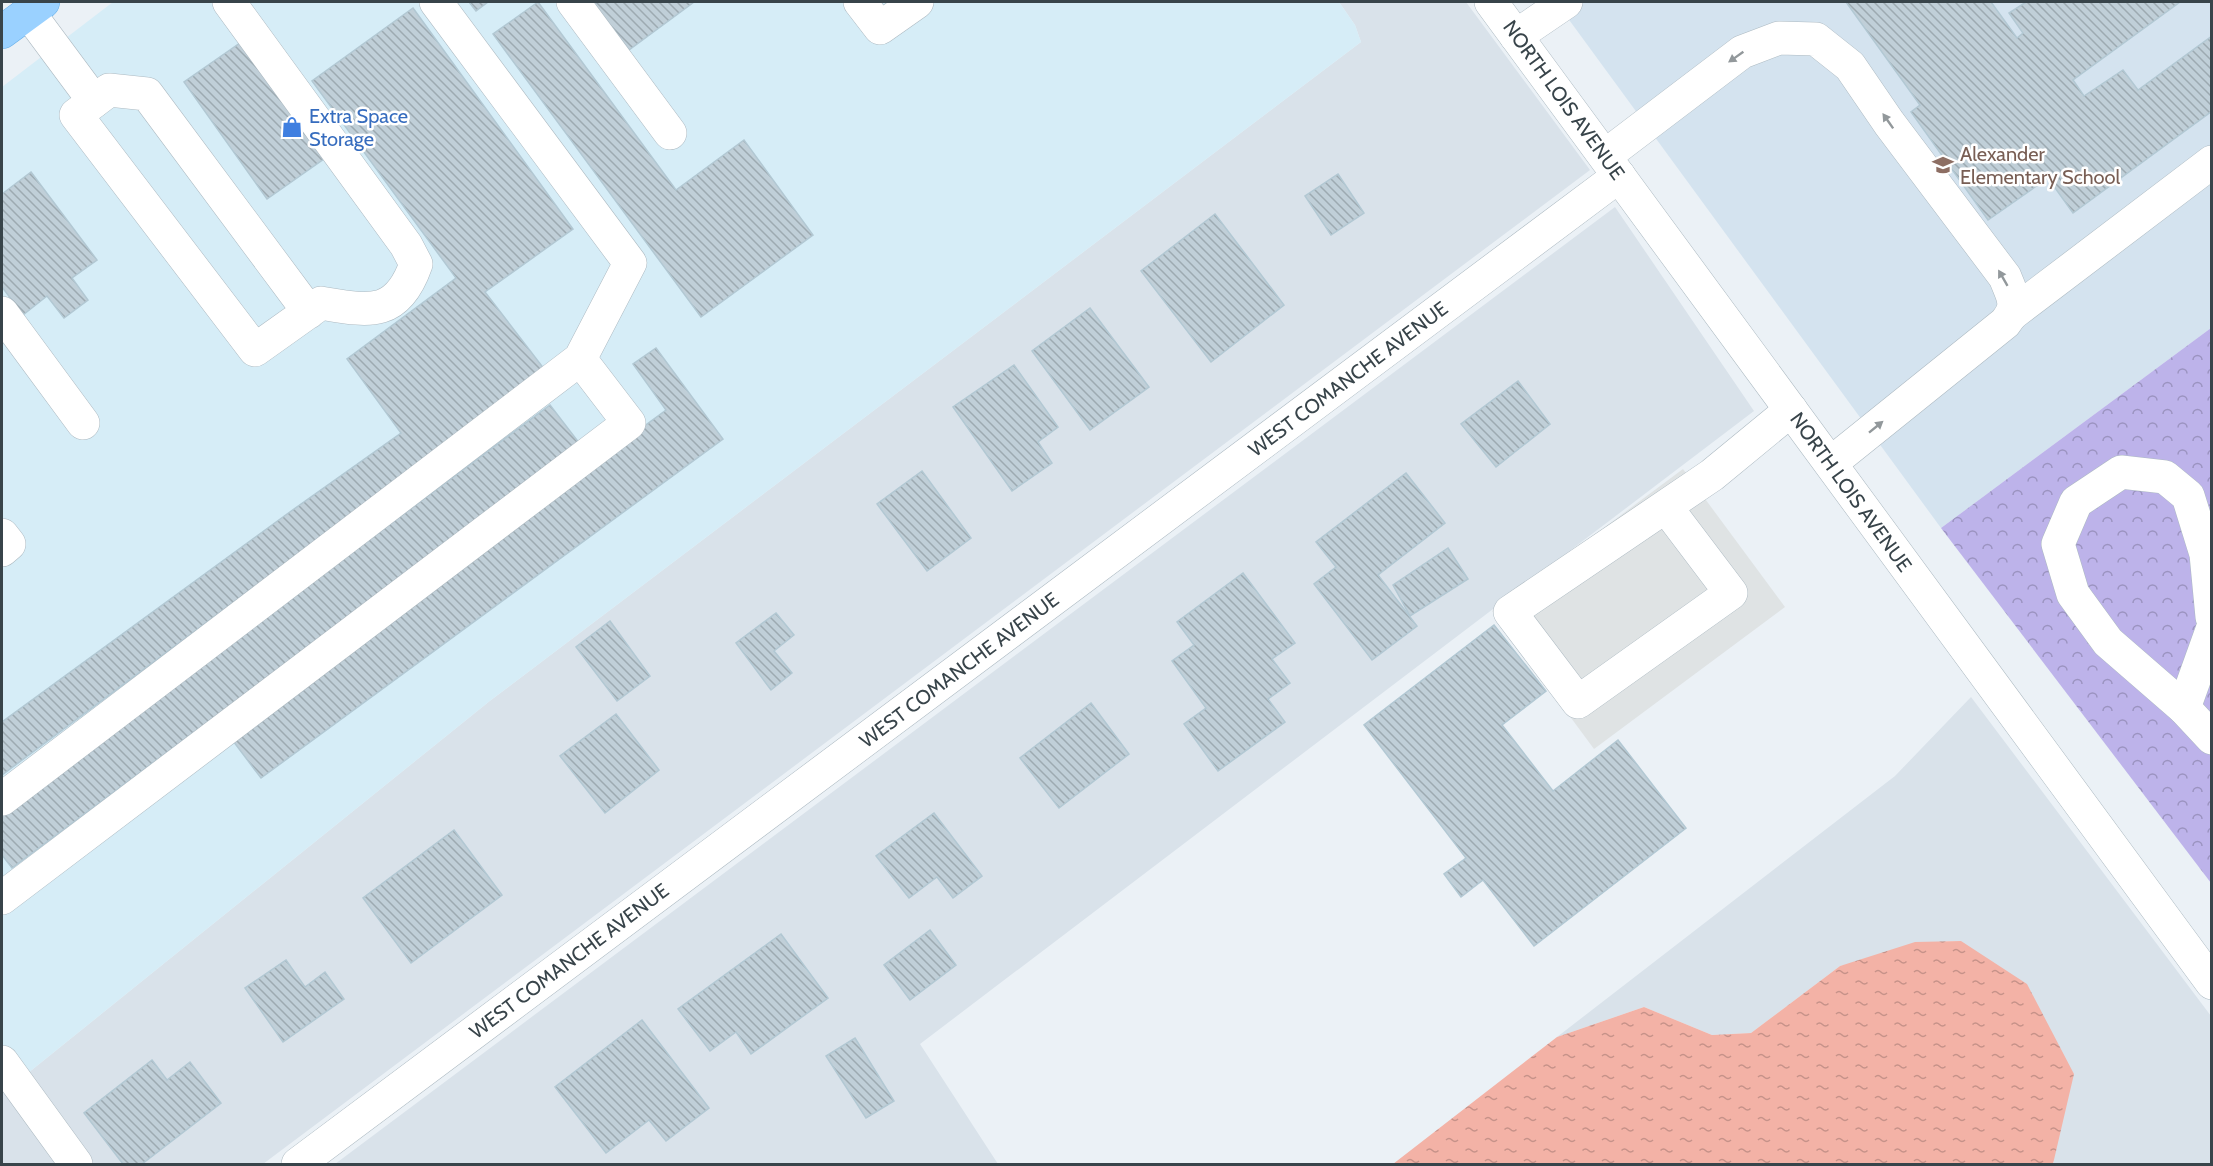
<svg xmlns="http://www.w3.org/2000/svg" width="2213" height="1166" viewBox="0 0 2213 1166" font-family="Cabin,sans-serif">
  <defs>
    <pattern id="forest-crowns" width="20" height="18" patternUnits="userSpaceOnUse" patternTransform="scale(1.5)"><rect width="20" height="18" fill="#bdb3ea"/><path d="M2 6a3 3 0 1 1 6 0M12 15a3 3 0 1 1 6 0" fill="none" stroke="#9b93c0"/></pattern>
    <pattern id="water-ripples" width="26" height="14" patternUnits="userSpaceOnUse" patternTransform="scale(1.5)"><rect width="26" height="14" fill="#f3b2a6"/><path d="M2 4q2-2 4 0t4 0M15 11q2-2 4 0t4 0" fill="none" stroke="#c69289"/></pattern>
    <pattern id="building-back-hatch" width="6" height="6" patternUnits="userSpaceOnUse" patternTransform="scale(1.5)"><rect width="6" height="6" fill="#c0cfd8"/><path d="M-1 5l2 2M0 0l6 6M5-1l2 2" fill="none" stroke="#9daab1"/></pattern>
  </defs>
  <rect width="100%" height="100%" fill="#ebf1f6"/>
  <g fill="#d9e2ea">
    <path d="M 1339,2 L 1466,2 L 1590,170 L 263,1164 L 2,1164 L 2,1094 L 491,700 L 1361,42 L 1355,25 Z"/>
    <path d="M 1615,207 L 1754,411 L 920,1044 L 998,1164 L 335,1164 Z"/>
    <path d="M 1971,697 L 2211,1016 L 2211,1164 L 2053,1164 L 2054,1162 L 1961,941 L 1947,941 L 1840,966 L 1751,1033 L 1712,1035 L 1644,1007 L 1557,1037 L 1895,776 Z"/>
  </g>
  <path fill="#d6edf7" d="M 113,2 L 1339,2 L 1355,25 L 1361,42 L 491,700 L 2,1094 L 2,87 Z"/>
  <path fill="#d4e3ef" d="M 1556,2 L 2211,2 L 2211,328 L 1941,528 Z"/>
  <path fill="url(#forest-crowns)" d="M 2211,328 L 2211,883 L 1941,528 Z"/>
  <path fill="#dfe3e4" d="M 1683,469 L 1785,607 L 1594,749 L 1492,611 Z"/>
  <path fill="url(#water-ripples)" d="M 1961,941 L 2027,984 L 2074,1074 L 2053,1164 L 1393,1164 L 1557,1037 L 1644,1007 L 1712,1035 L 1751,1033 L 1840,966 L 1915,942 Z"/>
  <g fill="url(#building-back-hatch)" stroke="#b2c8d3" stroke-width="1.5">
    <path d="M 469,2 L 488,2 L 476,11 Z"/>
    <path d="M 538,2 L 676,190 L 744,140 L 813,235 L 701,317 L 493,34 Z"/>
    <path d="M 593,2 L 694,2 L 629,50 Z"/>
    <path d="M 1846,2 L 1991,2 L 2017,38 L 2023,33 L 2009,13 L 2026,2 L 2180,2 L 2073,80 L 2084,96 L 2123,70 L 2138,90 L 2212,36 L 2212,111 L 2073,213 L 2048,178 L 1988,220 L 1911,112 L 1920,105 Z"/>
    <path d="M 413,8 L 573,229 L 485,292 L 545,370 L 2,775 L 2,722 L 287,514 L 401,433 L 347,359 L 456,278 L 312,81 Z"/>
    <path d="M 250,36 L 331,154 L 267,199 L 184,82 Z"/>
    <path d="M 31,172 L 97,260 L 72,278 L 88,300 L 64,318 L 47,296 L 23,315 L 2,287 L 2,194 Z"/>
    <path d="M 1338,174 L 1364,213 L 1331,235 L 1305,196 Z"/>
    <path d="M 1215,214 L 1284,305 L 1211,362 L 1141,271 Z"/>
    <path d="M 1090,308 L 1149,387 L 1090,430 L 1032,351 Z"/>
    <path d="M 656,348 L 723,439 L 261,778 L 227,733 L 666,410 L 633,364 Z"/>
    <path d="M 1014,365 L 1058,427 L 1038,442 L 1052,463 L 1012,491 L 953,407 Z"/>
    <path d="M 1518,381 L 1550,424 L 1496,467 L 1461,424 Z"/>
    <path d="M 550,405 L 580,444 L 12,868 L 2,855 L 2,813 Z"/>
    <path d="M 922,471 L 971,538 L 927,571 L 877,504 Z"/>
    <path d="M 1406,473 L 1445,523 L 1378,575 L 1417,626 L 1372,660 L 1314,584 L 1336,567 L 1316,542 Z"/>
    <path d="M 1448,548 L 1468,579 L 1410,616 L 1393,585 Z"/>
    <path d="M 1243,573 L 1295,643 L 1272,659 L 1290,683 L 1268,699 L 1285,722 L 1218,771 L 1184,724 L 1206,708 L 1172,661 L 1194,645 L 1177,622 Z"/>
    <path d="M 776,613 L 794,635 L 774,651 L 792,673 L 771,690 L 736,643 Z"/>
    <path d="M 610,621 L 650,676 L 617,701 L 576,647 Z"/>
    <path d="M 1494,625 L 1546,691 L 1502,725 L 1553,791 L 1618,740 L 1686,828 L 1534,946 L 1483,880 L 1461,897 L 1444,874 L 1466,858 L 1364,725 Z"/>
    <path d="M 1091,703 L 1129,754 L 1059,808 L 1020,758 Z"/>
    <path d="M 616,714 L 659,770 L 605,813 L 560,756 Z"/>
    <path d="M 934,813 L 982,876 L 953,898 L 937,877 L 909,898 L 876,856 Z"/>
    <path d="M 454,830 L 502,895 L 411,963 L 363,898 Z"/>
    <path d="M 930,930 L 956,965 L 910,1000 L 884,965 Z"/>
    <path d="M 781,934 L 828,998 L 751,1054 L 736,1032 L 710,1051 L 678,1009 Z"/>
    <path d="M 286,960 L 305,987 L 325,972 L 344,999 L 283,1042 L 245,988 Z"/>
    <path d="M 642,1020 L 709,1108 L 666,1141 L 649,1120 L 606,1153 L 555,1087 Z"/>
    <path d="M 855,1038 L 894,1101 L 866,1118 L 826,1056 Z"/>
    <path d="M 152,1060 L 167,1080 L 190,1062 L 221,1103 L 142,1164 L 123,1164 L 84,1113 Z"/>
  </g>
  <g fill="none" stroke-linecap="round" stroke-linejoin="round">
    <defs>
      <g id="minor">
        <path d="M 229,2 L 406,245 L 416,264 C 397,318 369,311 321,303 L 255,350 L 76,115 L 109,90 L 147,94 L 309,312"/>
        <path d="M 573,2 L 670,133"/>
        <path d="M 860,2 L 880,28 L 917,2"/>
        <path d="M 1491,2 L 2212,983"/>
        <path d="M 28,12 L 94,101"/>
        <path d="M 1516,36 L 1566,2"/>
        <path d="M 1605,156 L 1742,52 L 1779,38 L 1816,39 L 1850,66 L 1889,123 L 2005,277 C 2013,298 2020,305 2005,323 L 1831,463"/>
        <path d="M 2,313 L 83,423"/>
        <path d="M 2013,313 L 2212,162"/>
        <path d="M 1666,507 L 1731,593 L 1578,702 L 1510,612 L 1712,475 L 1791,410"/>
        <path d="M 2,535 L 9,544 L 2,550"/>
        <path d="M 2212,617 L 2206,554 L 2188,496 L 2165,477 L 2121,472 L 2076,502 L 2058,544 L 2073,594 L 2108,642 L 2184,708 L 2212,738"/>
        <path d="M 2184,708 L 2212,630"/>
        <path d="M 2,799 L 580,359 L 630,263 L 436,2"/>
        <path d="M 2,898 L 629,423 L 580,359"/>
        <path d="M 2,1062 L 76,1164"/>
        <path d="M 298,1164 L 1619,176"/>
      </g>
      <path id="major" d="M 2,32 L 43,2"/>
    </defs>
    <use href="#minor" stroke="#adbac2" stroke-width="34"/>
    <use href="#major" stroke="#67afe8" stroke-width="34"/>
    <use href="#minor" stroke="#fff" stroke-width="33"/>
    <use href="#major" stroke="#9ad1ff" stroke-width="33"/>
  </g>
  <defs><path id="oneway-solid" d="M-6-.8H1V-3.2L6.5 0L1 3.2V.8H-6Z" transform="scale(1.5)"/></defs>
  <g fill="#92989b">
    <use href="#oneway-solid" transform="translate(1736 57) rotate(145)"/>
    <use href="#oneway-solid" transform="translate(1888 121) rotate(-125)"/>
    <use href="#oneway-solid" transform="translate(2003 278) rotate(-120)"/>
    <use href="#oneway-solid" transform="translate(1876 427) rotate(-39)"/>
  </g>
  <defs>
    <symbol id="shop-bare" viewBox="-9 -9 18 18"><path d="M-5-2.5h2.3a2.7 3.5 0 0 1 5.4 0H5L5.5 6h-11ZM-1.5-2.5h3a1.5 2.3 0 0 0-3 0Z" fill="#3f7fe0" stroke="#fff" stroke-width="2.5" paint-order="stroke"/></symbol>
    <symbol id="school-bare" viewBox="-9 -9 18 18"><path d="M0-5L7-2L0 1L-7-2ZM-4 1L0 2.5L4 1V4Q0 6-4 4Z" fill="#8d6e63" stroke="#fff" stroke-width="2.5" paint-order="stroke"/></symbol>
  </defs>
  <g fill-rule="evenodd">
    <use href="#shop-bare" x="277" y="112" width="30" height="30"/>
    <use href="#school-bare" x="1928" y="150" width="30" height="30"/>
  </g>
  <g text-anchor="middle" stroke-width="5" stroke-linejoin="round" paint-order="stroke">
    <g font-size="20" fill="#38444a" stroke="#fff">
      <text transform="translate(1564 100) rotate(54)" y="7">NORTH LOIS AVENUE</text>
      <text transform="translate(1348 379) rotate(-37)" y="7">WEST COMANCHE AVENUE</text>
      <text transform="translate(1851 492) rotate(54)" y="7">NORTH LOIS AVENUE</text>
      <text transform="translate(959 670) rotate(-37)" y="7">WEST COMANCHE AVENUE</text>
      <text transform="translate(569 961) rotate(-37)" y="7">WEST COMANCHE AVENUE</text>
    </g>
    <g font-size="20" fill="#366cbe" stroke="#fff" text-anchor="start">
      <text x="309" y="123">Extra Space<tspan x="309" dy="23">Storage</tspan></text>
    </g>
    <g font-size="20" fill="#785e54" stroke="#fff" text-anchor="start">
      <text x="1960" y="161">Alexander<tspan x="1960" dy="23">Elementary School</tspan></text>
    </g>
  </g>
  <rect width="2213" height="1166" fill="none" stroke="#38444a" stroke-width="6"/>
</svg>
